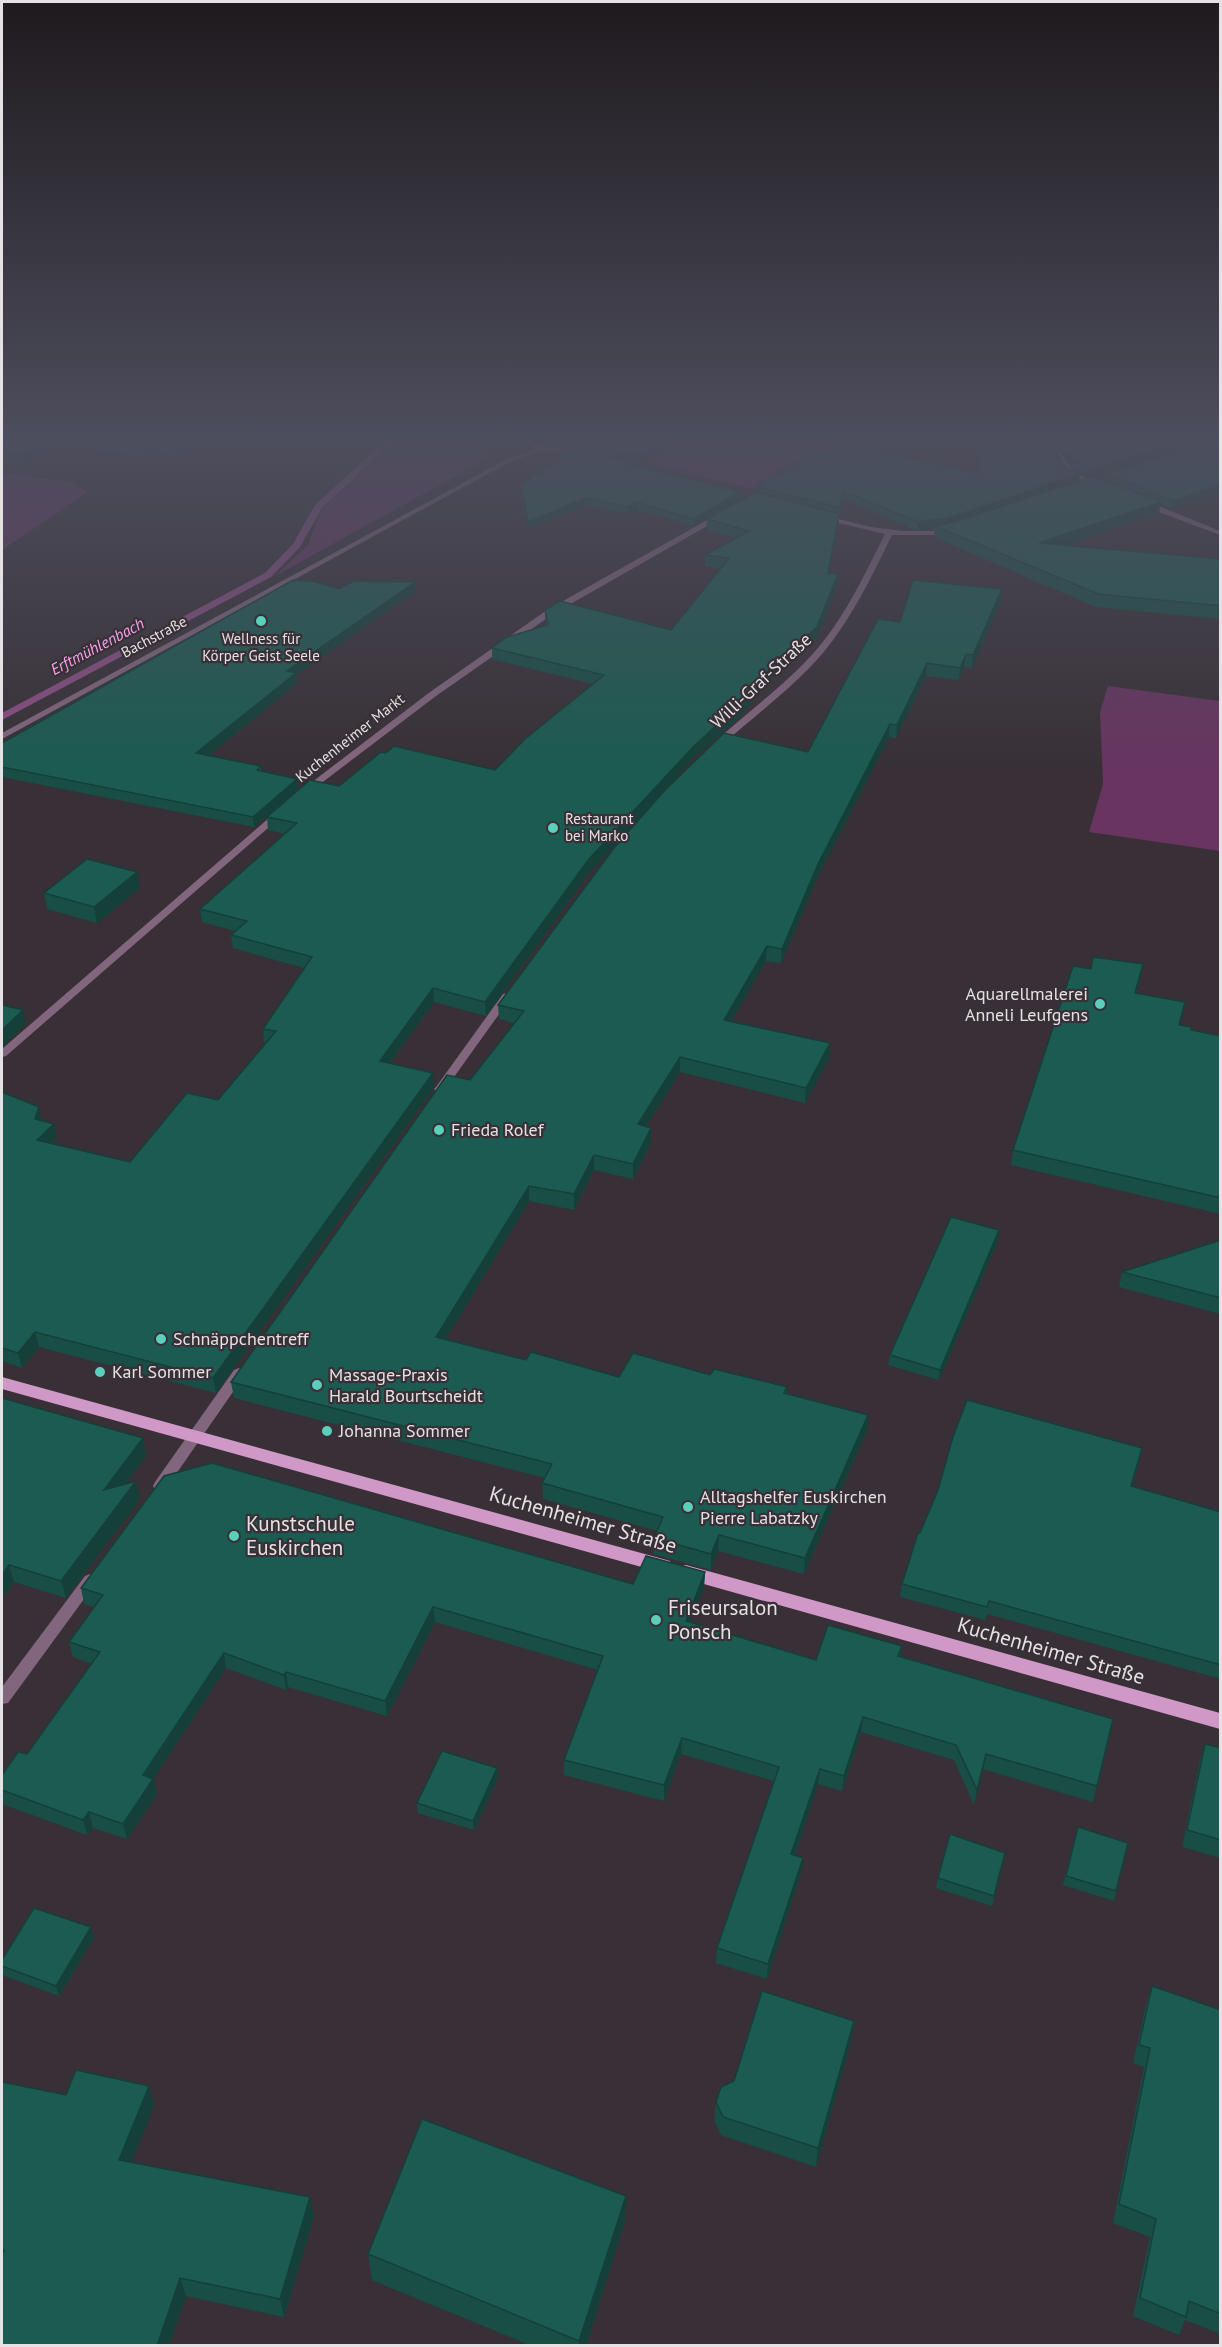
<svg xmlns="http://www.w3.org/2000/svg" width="1222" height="2347" viewBox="0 0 1222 2347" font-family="'PT Sans',sans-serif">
  <rect width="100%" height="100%" fill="#383036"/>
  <g fill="#673560">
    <path d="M 397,439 C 416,439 457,435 474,439 C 482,441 487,447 488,455 L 474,466 L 275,576 L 308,545 L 321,511 L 327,504 Z"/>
    <path d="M 685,439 L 842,439 L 836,447 L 759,491 L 653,463 Z"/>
    <path d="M 2,473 L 69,482 L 88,492 L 2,550 Z"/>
    <path d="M 1108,686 L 1220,701 L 1220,851 L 1089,832 L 1103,784 L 1100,712 Z"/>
  </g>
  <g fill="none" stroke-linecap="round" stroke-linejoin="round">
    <path fill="#8b4e83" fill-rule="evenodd" d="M 387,439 L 396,439 L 322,508 L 300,547 L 271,577 L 2,720 L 2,713 L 265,573 L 293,544 L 315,505 Z"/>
    <g fill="#82667d" fill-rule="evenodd">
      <path d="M 716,515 L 723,517 L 553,614 L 436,696 L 307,794 L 301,794 L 299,792 L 430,692 L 547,610 Z"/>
      <path d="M 280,810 L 283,811 L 283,815 L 6,1056 L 2,1057 L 2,1049 L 277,811 Z"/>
    </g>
    <g fill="#82667d" fill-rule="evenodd">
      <path d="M 522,439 L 530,439 L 545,447 L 582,451 L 585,453 L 582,455 L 543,451 L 513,460 L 2,739 L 2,733 L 509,458 L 537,449 Z"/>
      <path d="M 1049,439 L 1055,439 C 1066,466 1071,473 1099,483 L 1099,487 C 1071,487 1057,462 1049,439 Z"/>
      <path d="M 1143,502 L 1149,502 L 1220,531 L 1220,535 L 1143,506 Z"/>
      <path d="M 822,515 L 871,527 L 902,531 L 933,531 L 949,528 L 953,530 L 933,535 L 892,535 C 872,576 852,618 823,653 C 793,688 755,715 721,746 L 715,746 L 715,742 C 748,711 787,684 817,649 C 846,615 865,574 885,534 L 822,519 Z"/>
      <path d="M 507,993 L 512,996 L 444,1091 L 436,1091 L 434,1089 L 436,1087 L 503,994 Z"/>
      <path d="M 239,1368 L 244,1370 L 246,1373 L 244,1376 L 165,1490 L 160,1491 L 155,1490 L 153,1486 L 155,1482 L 234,1370 Z"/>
      <path d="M 90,1574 L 95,1576 L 97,1580 L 95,1584 L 8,1703 L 2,1704 L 2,1687 L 85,1576 Z"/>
    </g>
    <g fill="#d098c7" fill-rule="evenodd">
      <path d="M 2,1377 L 663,1559 L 670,1561 L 672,1566 L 670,1571 L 663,1573 L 2,1389 Z"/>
      <path d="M 686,1565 L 1220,1713 L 1220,1729 L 679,1577 L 677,1572 L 679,1567 Z"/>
    </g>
  </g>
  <g fill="#184e46">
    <path d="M 2,439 L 217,439 L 183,457 L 157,453 L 152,457 L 53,445 L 21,465 L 2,462 Z"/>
    <path d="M 671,439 L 639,463 L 584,449 L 583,442 Z"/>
    <path d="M 979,439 L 1061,462 L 1079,481 L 1091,477 L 1072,467 L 1066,460 L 1057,439 L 1207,439 L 1095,477 L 1106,481 L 1107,474 L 1212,439 L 1172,509 L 1160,504 L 1159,513 L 1066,545 L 1221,559 L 1221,619 L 1096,607 L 934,537 L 935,528 L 918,531 L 843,499 L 840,517 L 839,516 L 838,525 L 829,573 L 838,574 L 837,585 L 817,638 L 762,688 L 742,715 L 693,758 L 589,873 L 486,1016 L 434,1002 L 390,1063 L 434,1087 L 216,1393 L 39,1347 L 22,1368 L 2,1361 L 2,1092 L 42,1121 L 57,1138 L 52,1143 L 130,1162 L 218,1100 L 266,1043 L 264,1042 L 263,1029 L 304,968 L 233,948 L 231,935 L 235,931 L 202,922 L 200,909 L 285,834 L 268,830 L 267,817 L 339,786 L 495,770 L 593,684 L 492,659 L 492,648 L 546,625 L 545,610 L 671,630 L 720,569 L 705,566 L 705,555 L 736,538 L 706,530 L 707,519 L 754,492 L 755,486 L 831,454 L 978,473 Z"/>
    <path d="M 631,464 L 741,499 L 693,526 L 637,510 L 627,514 L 585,505 L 528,529 L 521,491 L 521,484 Z"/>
    <path d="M 340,589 L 416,591 L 296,675 L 297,683 L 208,756 L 261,766 L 261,771 L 298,789 L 254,827 L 2,777 L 2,743 Z"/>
    <path d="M 1002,589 L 1001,601 L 972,668 L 964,667 L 959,680 L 926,676 L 896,738 L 889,737 L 817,878 L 781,963 L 766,961 L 731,1021 L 830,1043 L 829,1058 L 805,1103 L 680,1072 L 646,1126 L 651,1128 L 651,1143 L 633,1179 L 594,1170 L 574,1210 L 529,1201 L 445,1340 L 526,1360 L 619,1377 L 710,1375 L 787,1387 L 787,1394 L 868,1415 L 867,1430 L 804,1574 L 718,1551 L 711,1570 L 653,1554 L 654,1538 L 657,1531 L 543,1499 L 542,1483 L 545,1478 L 234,1398 L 231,1382 L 470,1080 L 514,1023 L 499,1019 L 498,1005 L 808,752 L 900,622 Z"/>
    <path d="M 140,888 L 97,923 L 47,909 L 44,893 Z"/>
    <path d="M 1091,969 L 1140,978 L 1136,993 L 1180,1025 L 1191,1030 L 1221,1036 L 1221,1214 L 1011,1165 L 1013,1150 Z"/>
    <path d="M 998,1240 L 939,1380 L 888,1365 L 890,1355 Z"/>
    <path d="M 1221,1240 L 1221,1314 L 1119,1287 L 1122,1272 Z"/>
    <path d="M 2,1398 L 143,1438 L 146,1456 L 125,1484 L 140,1499 L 66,1598 L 14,1582 L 2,1599 Z"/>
    <path d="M 1139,1461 L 1132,1486 L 1221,1512 L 1221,1679 L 987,1614 L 985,1620 L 900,1597 L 902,1584 L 920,1533 Z"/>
    <path d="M 705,1572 L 704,1587 L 690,1623 L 816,1660 L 902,1646 L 900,1656 L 1113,1719 L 1093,1802 L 983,1769 L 974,1805 L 954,1760 L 861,1732 L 842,1791 L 818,1784 L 795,1855 L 801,1873 L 767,1979 L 716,1963 L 717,1948 L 774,1781 L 681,1754 L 664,1801 L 564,1775 L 564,1760 L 598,1670 L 435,1622 L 387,1716 L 288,1687 L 286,1690 L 226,1668 L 153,1779 L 157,1794 L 127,1839 L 93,1828 L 87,1835 L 2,1804 L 2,1775 L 27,1754 L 92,1664 L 73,1657 L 69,1642 L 95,1607 L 84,1604 L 81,1588 L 633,1584 Z"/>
    <path d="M 1205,1744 L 1221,1748 L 1221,1858 L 1182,1847 L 1200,1760 Z"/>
    <path d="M 497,1768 L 498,1778 L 474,1830 L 418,1813 L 417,1803 Z"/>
    <path d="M 1078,1827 L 1128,1843 L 1114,1901 L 1063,1885 Z"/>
    <path d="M 1005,1853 L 992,1906 L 936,1888 L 938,1878 Z"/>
    <path d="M 94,1937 L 59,1996 L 2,1975 L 2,1960 Z"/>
    <path d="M 1152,1986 L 1221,2010 L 1221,2334 L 1185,2320 L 1179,2335 L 1133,2316 L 1150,2237 L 1113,2223 L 1144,2067 L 1133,2063 L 1146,2005 Z"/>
    <path d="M 854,2021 L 851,2040 L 816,2167 L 721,2135 L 714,2120 L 716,2102 L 734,2081 Z"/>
    <path d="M 2,2082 L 66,2095 L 154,2105 L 131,2162 L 314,2216 L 284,2317 L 186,2296 L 169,2346 L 2,2346 Z"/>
    <path d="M 625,2221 L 586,2346 L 532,2346 L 372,2280 L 368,2254 Z"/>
  </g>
  <g fill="#144039">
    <path d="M 48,439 L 52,439 L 53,445 L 21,465 L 19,457 Z"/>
    <path d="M 200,439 L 217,439 L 183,457 L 182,449 Z"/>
    <path d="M 662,439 L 671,439 L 639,463 L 639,456 Z"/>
    <path d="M 1186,439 L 1207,439 L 1092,478 L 1093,470 Z"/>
    <path d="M 156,445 L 157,453 L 152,457 L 150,449 Z"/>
    <path d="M 1080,474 L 1079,482 L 947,526 L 935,526 L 935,528 L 918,531 L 918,522 Z"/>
    <path d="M 1221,485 L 1221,492 L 1172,509 L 1173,501 Z"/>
    <path d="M 741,492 L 741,499 L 693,526 L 693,519 Z"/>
    <path d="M 585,498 L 585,505 L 528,529 L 528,522 Z"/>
    <path d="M 637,502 L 637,510 L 627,514 L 627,507 Z"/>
    <path d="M 1161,502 L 1159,513 L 1038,555 L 1039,543 Z"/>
    <path d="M 839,514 L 838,525 L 827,584 L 828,573 Z"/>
    <path d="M 838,574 L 837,585 L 817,638 L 762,688 L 742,715 L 693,758 L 589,873 L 486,1016 L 485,1002 L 589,859 Z"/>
    <path d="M 415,582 L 416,591 L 296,675 L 297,683 L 198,764 L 196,753 L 287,671 Z"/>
    <path d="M 1002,589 L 1001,601 L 972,668 L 973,655 Z"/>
    <path d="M 966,654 L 964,667 L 959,680 L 960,668 Z"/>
    <path d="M 927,663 L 926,676 L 896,738 L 897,725 Z"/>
    <path d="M 890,724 L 889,737 L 817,878 L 781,963 L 782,949 L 818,864 Z"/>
    <path d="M 297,779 L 298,789 L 254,827 L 253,817 Z"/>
    <path d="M 137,872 L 140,888 L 97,923 L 94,907 Z"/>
    <path d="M 767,946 L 766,961 L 723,1035 L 724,1020 Z"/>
    <path d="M 1143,964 L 1140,978 L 1132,1007 L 1135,993 Z"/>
    <path d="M 433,988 L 434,1002 L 381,1075 L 380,1061 Z"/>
    <path d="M 23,1010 L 26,1024 L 2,1047 L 2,1030 Z"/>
    <path d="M 830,1043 L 829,1058 L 805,1103 L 806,1088 Z"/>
    <path d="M 680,1057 L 680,1072 L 638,1139 L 638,1124 Z"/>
    <path d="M 433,1073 L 434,1087 L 216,1393 L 213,1378 Z"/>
    <path d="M 39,1107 L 42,1121 L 35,1119 Z"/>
    <path d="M 54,1124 L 57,1138 L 40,1154 L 37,1140 Z"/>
    <path d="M 651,1128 L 651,1143 L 633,1179 L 633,1164 Z"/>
    <path d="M 594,1155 L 594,1170 L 574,1210 L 574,1194 Z"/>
    <path d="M 529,1186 L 529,1201 L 437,1353 L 436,1337 Z"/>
    <path d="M 999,1230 L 998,1240 L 939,1380 L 940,1370 Z"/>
    <path d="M 35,1332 L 39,1347 L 22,1368 L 18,1353 Z"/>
    <path d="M 868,1415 L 867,1430 L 804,1574 L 805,1558 Z"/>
    <path d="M 143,1438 L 146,1456 L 108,1507 L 104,1490 Z"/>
    <path d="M 136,1481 L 140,1499 L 66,1598 L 61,1581 Z"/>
    <path d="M 719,1535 L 718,1551 L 711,1570 L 711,1554 Z"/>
    <path d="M 9,1565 L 14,1582 L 2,1599 L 2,1575 Z"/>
    <path d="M 705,1572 L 704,1587 L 685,1637 L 686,1621 Z"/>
    <path d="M 433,1607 L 435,1622 L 387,1716 L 385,1701 Z"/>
    <path d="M 224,1653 L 226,1668 L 153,1779 L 157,1794 L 127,1839 L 123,1824 L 143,1775 Z"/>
    <path d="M 286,1672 L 288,1687 L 286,1690 L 284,1675 Z"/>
    <path d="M 863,1717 L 861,1732 L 842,1791 L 844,1776 Z"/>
    <path d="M 682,1738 L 681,1754 L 664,1801 L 664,1785 Z"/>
    <path d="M 986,1754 L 983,1769 L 974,1805 L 977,1790 Z"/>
    <path d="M 497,1768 L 498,1778 L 474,1830 L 473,1821 Z"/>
    <path d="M 820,1769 L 818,1784 L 790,1869 L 791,1854 Z"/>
    <path d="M 89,1812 L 93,1828 L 87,1835 L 83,1820 Z"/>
    <path d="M 803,1858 L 801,1873 L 767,1979 L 768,1964 Z"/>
    <path d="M 91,1927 L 94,1937 L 59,1996 L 56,1986 Z"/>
    <path d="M 854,2021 L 851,2040 L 816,2167 L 818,2148 Z"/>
    <path d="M 149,2086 L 154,2105 L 125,2179 L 119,2160 Z"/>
    <path d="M 626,2196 L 625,2221 L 586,2346 L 579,2346 L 579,2341 Z"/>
    <path d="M 310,2197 L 314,2216 L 284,2317 L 280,2299 Z"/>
    <path d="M 180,2278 L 186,2296 L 169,2346 L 157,2346 Z"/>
  </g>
  <g fill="#1c5b51" stroke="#144039" stroke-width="1.5">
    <path d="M 2,439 L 48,439 L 19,457 L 2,454 Z"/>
    <path d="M 71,439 L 200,439 L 182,449 L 156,445 L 150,449 Z"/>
    <path d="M 588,439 L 662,439 L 639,456 L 583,442 Z"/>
    <path d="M 979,439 L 1051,439 L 1061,462 L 1067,468 L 1080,474 L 948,518 L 918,522 L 843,491 L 840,508 L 755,486 L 817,451 L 831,454 L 846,444 L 979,473 Z"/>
    <path d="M 1062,439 L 1186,439 L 1093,470 L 1073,460 L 1067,452 Z"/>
    <path d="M 1212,439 L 1221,439 L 1221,485 L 1173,501 L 1107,474 Z"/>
    <path d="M 560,450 L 584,450 L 631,462 L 628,464 L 741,492 L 693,519 L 637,502 L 627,507 L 585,498 L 528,522 L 521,484 L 558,460 Z"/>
    <path d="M 1094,476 L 1161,502 L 1039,543 L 1221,559 L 1221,606 L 1098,594 L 935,526 L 955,522 Z"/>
    <path d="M 755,492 L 839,514 L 828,573 L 838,574 L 817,627 L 762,676 L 742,702 L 694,746 L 589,859 L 485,1002 L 433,988 L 380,1061 L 433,1073 L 213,1378 L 35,1332 L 18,1353 L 2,1348 L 2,1092 L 39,1107 L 35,1119 L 54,1124 L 37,1140 L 130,1162 L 187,1093 L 218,1100 L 276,1031 L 263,1029 L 312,957 L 231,935 L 247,921 L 200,909 L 297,823 L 267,817 L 310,780 L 339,786 L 381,752 L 386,753 L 394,746 L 495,770 L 525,739 L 604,675 L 492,648 L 507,637 L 548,625 L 545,610 L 560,601 L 671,630 L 729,558 L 705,555 L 749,531 L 707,519 Z"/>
    <path d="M 293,580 L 312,581 L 340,589 L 353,581 L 415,582 L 287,671 L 296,673 L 196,753 L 261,766 L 257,770 L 297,779 L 253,817 L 2,767 L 2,743 Z"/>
    <path d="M 913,580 L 1002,589 L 973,655 L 966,654 L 960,668 L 927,663 L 897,725 L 890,724 L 818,864 L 782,949 L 767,946 L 724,1020 L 830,1043 L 806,1088 L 680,1057 L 638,1124 L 651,1128 L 633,1164 L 594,1155 L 574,1194 L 529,1186 L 436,1337 L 526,1360 L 531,1352 L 619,1377 L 633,1353 L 710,1375 L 714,1369 L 787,1387 L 784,1393 L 868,1415 L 805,1558 L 719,1535 L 711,1554 L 654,1538 L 663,1517 L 542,1483 L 552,1464 L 231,1382 L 447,1075 L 470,1080 L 524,1011 L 498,1005 L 614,848 L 665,790 L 724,733 L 808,752 L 878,619 L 900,622 Z"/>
    <path d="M 87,859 L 137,872 L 94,907 L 44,893 Z"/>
    <path d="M 1093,957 L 1143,964 L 1135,993 L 1185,1002 L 1179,1025 L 1192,1027 L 1191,1030 L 1221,1036 L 1221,1198 L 1013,1150 L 1073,966 L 1091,969 Z"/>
    <path d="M 2,1005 L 23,1010 L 2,1030 Z"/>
    <path d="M 951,1217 L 999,1230 L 940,1370 L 890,1355 Z"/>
    <path d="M 1221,1240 L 1221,1298 L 1122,1272 Z"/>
    <path d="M 2,1398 L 143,1438 L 104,1490 L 136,1481 L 61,1581 L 9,1565 L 2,1575 Z"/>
    <path d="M 967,1400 L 1142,1448 L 1131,1486 L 1221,1512 L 1221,1665 L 989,1601 L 987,1607 L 902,1584 L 918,1533 L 920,1533 L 938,1490 L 953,1437 Z"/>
    <path d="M 212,1463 L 633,1584 L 646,1556 L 705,1572 L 686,1621 L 816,1660 L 828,1625 L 902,1646 L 898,1656 L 1113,1719 L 1097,1786 L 986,1754 L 977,1790 L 956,1745 L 863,1717 L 844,1776 L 820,1769 L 791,1854 L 803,1858 L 768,1964 L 717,1948 L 779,1767 L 682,1738 L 664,1785 L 564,1760 L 603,1656 L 433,1607 L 385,1701 L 286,1672 L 284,1675 L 224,1653 L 143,1775 L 153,1779 L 123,1824 L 89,1812 L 83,1820 L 2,1790 L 2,1775 L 18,1752 L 27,1754 L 100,1652 L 69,1642 L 103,1595 L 81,1588 L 164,1476 Z"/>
    <path d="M 1205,1744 L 1221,1748 L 1221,1840 L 1187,1830 Z"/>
    <path d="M 442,1751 L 497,1768 L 473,1821 L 417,1803 Z"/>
    <path d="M 1078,1827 L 1128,1843 L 1116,1891 L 1066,1876 Z"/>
    <path d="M 950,1834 L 1005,1853 L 994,1896 L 938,1878 Z"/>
    <path d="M 34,1908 L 91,1927 L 56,1986 L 2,1966 L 2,1960 Z"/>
    <path d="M 1152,1986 L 1221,2010 L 1221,2314 L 1189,2301 L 1186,2317 L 1140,2298 L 1156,2219 L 1119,2204 L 1150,2048 L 1139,2045 Z"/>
    <path d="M 762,1991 L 854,2021 L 818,2148 L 723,2117 L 716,2102 L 721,2087 L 734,2081 Z"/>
    <path d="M 76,2070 L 149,2086 L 119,2160 L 310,2197 L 280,2299 L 180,2278 L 157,2346 L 2,2346 L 2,2256 L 4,2250 L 2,2249 L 2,2082 L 66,2095 Z"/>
    <path d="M 422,2119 L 626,2196 L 579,2341 L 368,2254 Z"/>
  </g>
  <linearGradient id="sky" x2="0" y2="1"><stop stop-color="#1f1a1e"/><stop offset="0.57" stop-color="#4d4e5d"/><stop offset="1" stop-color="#4d4e5d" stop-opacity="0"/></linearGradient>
  <rect width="1222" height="767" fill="url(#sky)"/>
  <g fill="#5bcebc" stroke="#383036" stroke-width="2">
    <circle cx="261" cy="621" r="6"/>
    <circle cx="553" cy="828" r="6"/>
    <circle cx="1100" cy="1004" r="6"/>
    <circle cx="439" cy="1130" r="6"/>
    <circle cx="161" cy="1339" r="6"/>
    <circle cx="100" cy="1372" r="6"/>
    <circle cx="317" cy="1385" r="6"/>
    <circle cx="327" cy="1431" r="6"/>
    <circle cx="688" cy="1507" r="6"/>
    <circle cx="234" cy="1536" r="6"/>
    <circle cx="656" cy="1620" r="6"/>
  </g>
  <g text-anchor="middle" stroke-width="4.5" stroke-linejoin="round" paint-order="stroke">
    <g font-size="15" fill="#e6e1e5" stroke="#383036">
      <text transform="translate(154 637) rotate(-28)" y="5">Bachstraße</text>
      <text transform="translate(350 738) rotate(-38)" y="5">Kuchenheimer Markt</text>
    </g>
    <g font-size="15" fill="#e6e1e5" stroke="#383036">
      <text x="261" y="644">Wellness für<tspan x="261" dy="17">Körper Geist Seele</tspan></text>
      <text x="565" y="824" text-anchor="start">Restaurant<tspan x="565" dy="17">bei Marko</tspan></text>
    </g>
    <g font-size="16" font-style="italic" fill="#f9a1eb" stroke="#383036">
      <text transform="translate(97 646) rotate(-28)" y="6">Erftmühlenbach</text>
    </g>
    <g font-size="18" fill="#e6e1e5" stroke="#383036">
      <text transform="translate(761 681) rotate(-43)" y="6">Willi-Graf-Straße</text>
    </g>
    <g font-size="18" fill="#e6e1e5" stroke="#383036" text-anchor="start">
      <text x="1088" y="1000" text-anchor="end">Aquarellmalerei<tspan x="1088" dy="21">Anneli Leufgens</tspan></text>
      <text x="451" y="1136">Frieda Rolef</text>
      <text x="173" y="1345">Schnäppchentreff</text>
      <text x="112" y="1378">Karl Sommer</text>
      <text x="329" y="1381">Massage-Praxis<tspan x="329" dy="21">Harald Bourtscheidt</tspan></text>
      <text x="339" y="1437">Johanna Sommer</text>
      <text x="700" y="1503">Alltagshelfer Euskirchen<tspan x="700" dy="21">Pierre Labatzky</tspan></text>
    </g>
    <g font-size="21" fill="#e6e1e5" stroke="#383036">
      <text transform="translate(583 1520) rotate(16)" y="7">Kuchenheimer Straße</text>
      <text transform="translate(1051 1651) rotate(16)" y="7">Kuchenheimer Straße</text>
    </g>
    <g font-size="21" fill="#e6e1e5" stroke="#383036" text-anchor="start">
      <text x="246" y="1531">Kunstschule<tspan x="246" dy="24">Euskirchen</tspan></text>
      <text x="668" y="1615">Friseursalon<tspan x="668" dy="24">Ponsch</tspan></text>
    </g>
  </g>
  <rect width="1222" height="2347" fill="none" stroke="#e6e1e5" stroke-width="6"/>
</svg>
